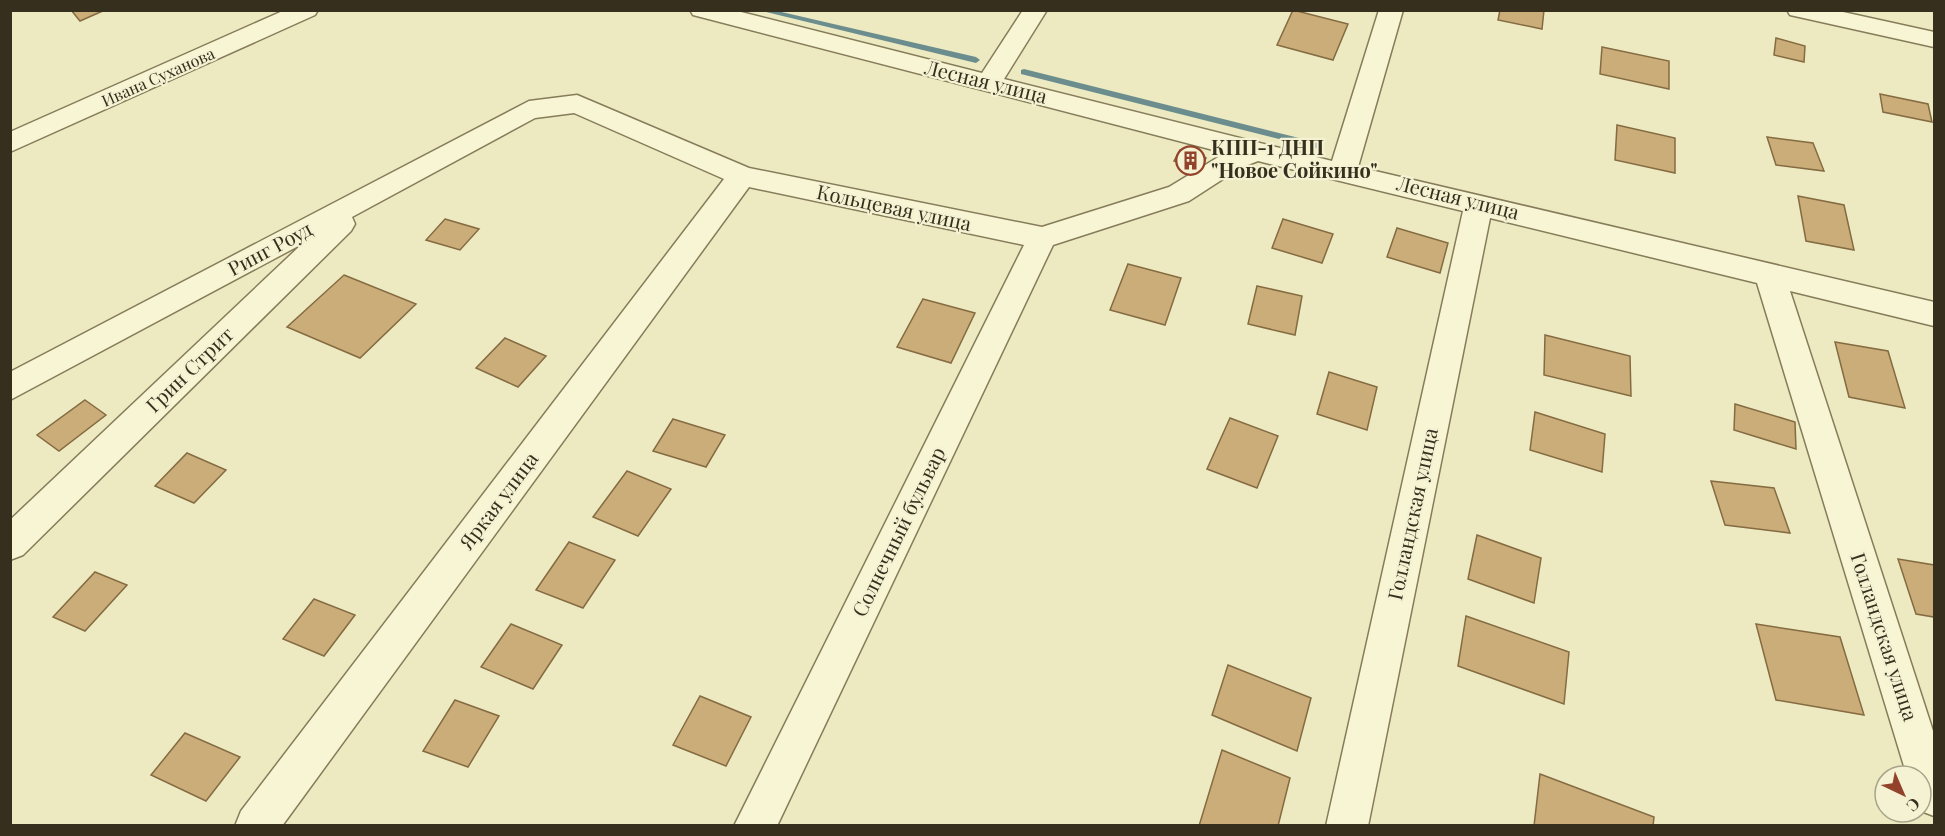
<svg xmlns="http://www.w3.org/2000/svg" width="1945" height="836" viewBox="0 0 1945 836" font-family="'Playfair Display',serif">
  <rect width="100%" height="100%" fill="#edeac2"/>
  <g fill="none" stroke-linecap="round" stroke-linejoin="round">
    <g fill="#6c8d8d" fill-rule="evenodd">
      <path d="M 758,10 L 773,10 L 976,57 L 980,60 L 976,63 Z"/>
      <path d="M 1024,69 L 1319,143 L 1323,146 L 1319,149 L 1021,74 L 1021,70 Z"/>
    </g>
  </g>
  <g fill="#caad79" stroke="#856b41" stroke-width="1.5">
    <path d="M 71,10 L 105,10 L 80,21 Z"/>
    <path d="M 1293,10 L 1348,24 L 1333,60 L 1277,45 Z"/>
    <path d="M 1500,10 L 1544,10 L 1542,29 L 1498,20 Z"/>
    <path d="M 1776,38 L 1805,46 L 1804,62 L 1774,55 Z"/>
    <path d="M 1602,47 L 1669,61 L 1669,89 L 1600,74 Z"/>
    <path d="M 1880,94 L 1928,104 L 1932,122 L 1883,112 Z"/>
    <path d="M 1617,125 L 1675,138 L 1675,173 L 1615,160 Z"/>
    <path d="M 1767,137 L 1813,143 L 1824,171 L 1776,165 Z"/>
    <path d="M 1180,150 L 1206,158 L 1201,169 L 1174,161 Z"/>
    <path d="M 1798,196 L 1844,205 L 1854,250 L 1806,241 Z"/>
    <path d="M 445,219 L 479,229 L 460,250 L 426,240 Z"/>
    <path d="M 1283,219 L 1333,234 L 1322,263 L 1272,248 Z"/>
    <path d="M 1397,228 L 1448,243 L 1440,273 L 1387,257 Z"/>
    <path d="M 1128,264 L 1181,278 L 1165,325 L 1110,310 Z"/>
    <path d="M 344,275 L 416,304 L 360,358 L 287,327 Z"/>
    <path d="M 1257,286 L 1302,296 L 1295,335 L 1248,324 Z"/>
    <path d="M 923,299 L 975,313 L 951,363 L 897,347 Z"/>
    <path d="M 1545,335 L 1630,356 L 1631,396 L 1544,375 Z"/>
    <path d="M 505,338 L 546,356 L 518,387 L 476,368 Z"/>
    <path d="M 1835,342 L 1888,351 L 1905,408 L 1849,397 Z"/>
    <path d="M 1329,372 L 1377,387 L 1367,430 L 1317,414 Z"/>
    <path d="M 85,400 L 106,415 L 59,451 L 37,435 Z"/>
    <path d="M 1735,404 L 1795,422 L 1796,449 L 1734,430 Z"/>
    <path d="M 1535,412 L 1605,434 L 1602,472 L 1530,450 Z"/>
    <path d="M 1230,418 L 1278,436 L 1257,488 L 1207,469 Z"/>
    <path d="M 673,419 L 725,435 L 706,467 L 653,451 Z"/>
    <path d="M 187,453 L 226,470 L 194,503 L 155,486 Z"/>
    <path d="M 627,471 L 671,489 L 638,536 L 593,517 Z"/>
    <path d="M 1711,481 L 1774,488 L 1790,533 L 1725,525 Z"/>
    <path d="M 1477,535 L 1541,558 L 1534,603 L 1468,579 Z"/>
    <path d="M 569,542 L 615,560 L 583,608 L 536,590 Z"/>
    <path d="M 1898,559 L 1934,565 L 1934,617 L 1916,614 Z"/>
    <path d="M 95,572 L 127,585 L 85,631 L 53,617 Z"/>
    <path d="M 314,599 L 355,615 L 324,656 L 283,639 Z"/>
    <path d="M 1466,616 L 1569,652 L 1564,704 L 1458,666 Z"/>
    <path d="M 511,624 L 562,645 L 533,689 L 481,667 Z"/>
    <path d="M 1756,624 L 1840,637 L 1864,715 L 1776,700 Z"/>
    <path d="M 1228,665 L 1311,698 L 1297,751 L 1212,715 Z"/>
    <path d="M 700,696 L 751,717 L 726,766 L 673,745 Z"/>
    <path d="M 455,700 L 499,716 L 468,767 L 423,751 Z"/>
    <path d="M 185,733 L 240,757 L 206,801 L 151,775 Z"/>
    <path d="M 1222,750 L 1290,778 L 1278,826 L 1199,826 Z"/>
    <path d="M 1540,774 L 1654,817 L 1653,826 L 1534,826 Z"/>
  </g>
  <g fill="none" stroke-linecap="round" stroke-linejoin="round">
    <defs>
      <g id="street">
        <path d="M 285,10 L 318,10 L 315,15 L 10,152 L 10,132 Z"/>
        <path d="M 690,10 L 733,10 L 982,73 L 1023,10 L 1047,10 L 1004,79 L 1332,161 L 1379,10 L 1403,10 L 1358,167 L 1934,302 L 1934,326 L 1790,291 L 1934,734 L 1934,816 L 1921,811 L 1921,776 L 1907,776 L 1757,283 L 1490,218 L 1368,826 L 1326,826 L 1463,211 L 1258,161 L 1240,168 L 1189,201 L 1053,245 L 777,826 L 734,826 L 1024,245 L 749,187 L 282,826 L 235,826 L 241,811 L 724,179 L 574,113 L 535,118 L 352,217 L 355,224 L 351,231 L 23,555 L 10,560 L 10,520 L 302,244 L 10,400 L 10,372 L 529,101 L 577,95 L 749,168 L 1042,227 L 1169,187 L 1225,153 L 693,15 Z"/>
        <path d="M 1787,10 L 1834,10 L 1934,32 L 1934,47 L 1790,15 Z"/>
      </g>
    </defs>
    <use href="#street" stroke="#867c5a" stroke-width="3"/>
    <use href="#street" fill="#f8f5d5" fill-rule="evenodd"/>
  </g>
  <defs>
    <symbol id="building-ring" viewBox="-11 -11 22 22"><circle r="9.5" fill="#f4f2d2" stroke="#93432c" stroke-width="1.5"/><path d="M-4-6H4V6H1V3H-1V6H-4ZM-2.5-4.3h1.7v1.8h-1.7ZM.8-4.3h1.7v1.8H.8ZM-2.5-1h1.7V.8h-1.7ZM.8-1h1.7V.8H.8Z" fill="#93432c"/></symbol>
  </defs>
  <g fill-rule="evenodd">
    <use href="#building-ring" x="1174" y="144" width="33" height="33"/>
  </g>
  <g text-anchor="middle" stroke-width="4.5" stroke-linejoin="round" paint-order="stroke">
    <g font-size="16" fill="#362f1e" stroke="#f4f2d2">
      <text transform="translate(158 77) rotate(-24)" y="6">Ивана Суханова</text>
    </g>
    <g font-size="20" fill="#362f1e" stroke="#f4f2d2">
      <text transform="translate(986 82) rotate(14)" y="7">Лесная улица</text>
      <text transform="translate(1458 198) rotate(14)" y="7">Лесная улица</text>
      <text transform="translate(894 208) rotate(12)" y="7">Кольцевая улица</text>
      <text transform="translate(270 249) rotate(-28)" y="7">Ринг Роуд</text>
      <text transform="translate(190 370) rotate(-44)" y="7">Грин Стрит</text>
      <text transform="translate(499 501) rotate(-53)" y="7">Яркая улица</text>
      <text transform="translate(1413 514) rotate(-78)" y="7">Голландская улица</text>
      <text transform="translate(899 532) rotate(-64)" y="7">Солнечный бульвар</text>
      <text transform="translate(1884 637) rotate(72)" y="7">Голландская улица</text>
    </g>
    <g font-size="20" font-weight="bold" fill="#362f1e" stroke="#f4f2d2" text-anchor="start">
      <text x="1211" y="155">КПП-1 ДНП<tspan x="1211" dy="23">"Новое Сойкино"</tspan></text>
    </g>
  </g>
  <rect width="1945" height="836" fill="none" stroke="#362f1e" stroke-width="24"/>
  <g transform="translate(1903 794) rotate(136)"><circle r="28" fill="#f4f2d2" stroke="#a8a48a" stroke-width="1.5"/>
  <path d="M0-4.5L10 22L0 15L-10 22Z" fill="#93432c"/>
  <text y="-9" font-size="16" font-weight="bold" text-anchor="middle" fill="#362f1e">С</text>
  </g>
</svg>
